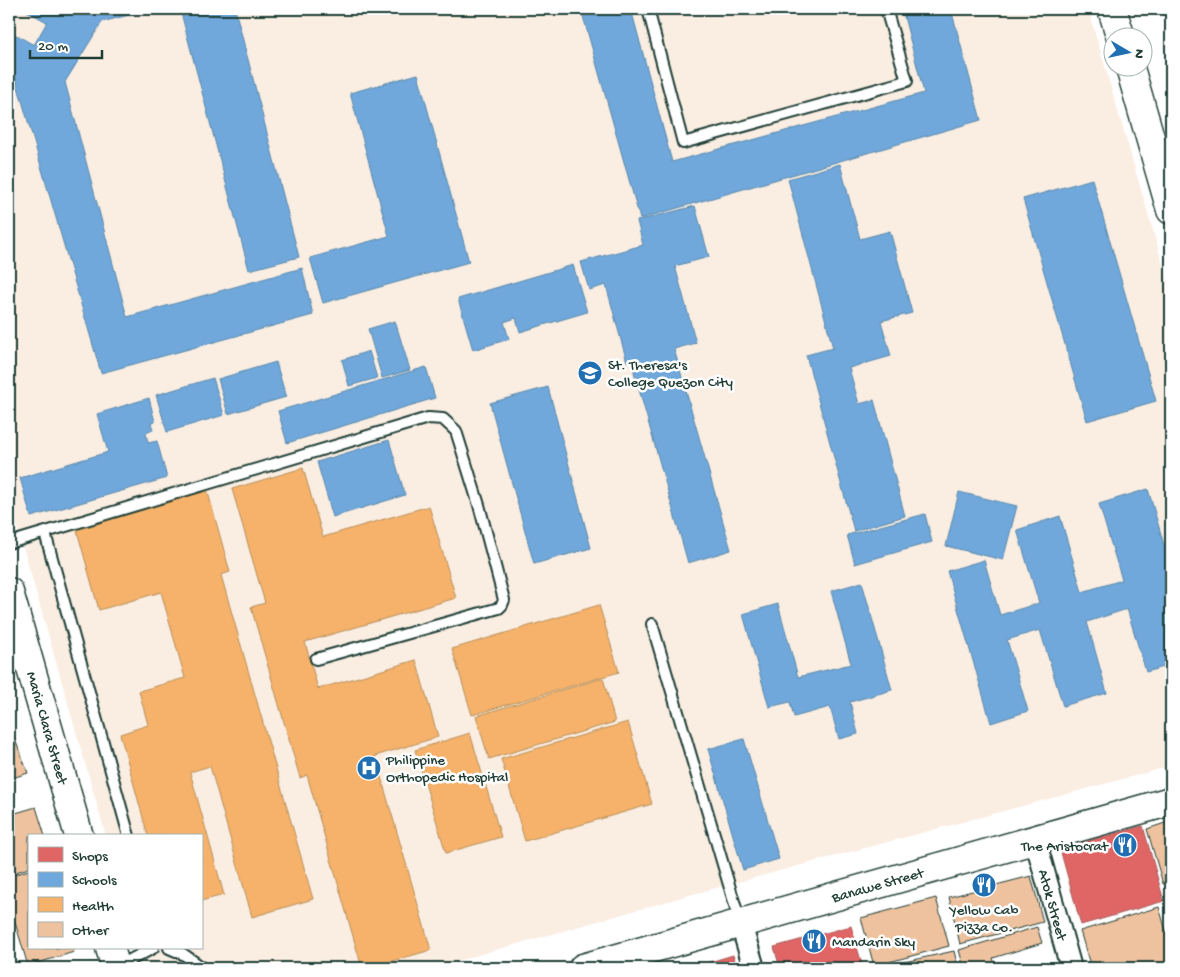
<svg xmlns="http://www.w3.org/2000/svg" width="1180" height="977" viewBox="0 0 1180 977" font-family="'Gochi Hand',sans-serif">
  <rect width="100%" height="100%" fill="#fff"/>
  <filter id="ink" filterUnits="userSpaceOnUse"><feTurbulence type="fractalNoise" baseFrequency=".02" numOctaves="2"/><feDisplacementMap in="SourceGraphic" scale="10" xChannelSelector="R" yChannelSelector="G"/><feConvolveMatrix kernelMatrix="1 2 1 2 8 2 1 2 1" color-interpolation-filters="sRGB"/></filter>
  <g filter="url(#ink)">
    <path fill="#faede2" d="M 9,9 L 1088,9 L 1171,292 L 1171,766 L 686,896 L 432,968 L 145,968 L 139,948 L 201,948 L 201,836 L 106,836 L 9,498 Z"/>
    <g fill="#e06666" stroke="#a65a57">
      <path d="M 1143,826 L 1164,901 L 1081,925 L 1060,849 Z"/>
      <path d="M 851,926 L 863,968 L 780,968 L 774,947 Z"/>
      <path d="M 733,955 L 737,968 L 690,968 Z"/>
    </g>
    <g fill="#6fa8dc" stroke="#5788aa">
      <path d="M 23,9 L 152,9 L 102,22 L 65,82 L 127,317 L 302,268 L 313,315 L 101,373 L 16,80 L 9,76 L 9,31 L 34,45 L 47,22 Z"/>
      <path d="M 180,9 L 235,9 L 299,257 L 249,270 Z"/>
      <path d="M 581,9 L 631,9 L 672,162 L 924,93 L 902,9 L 951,9 L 981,120 L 640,219 Z"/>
      <path d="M 418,74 L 469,262 L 323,303 L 310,258 L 389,236 L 350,93 Z"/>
      <path d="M 840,164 L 860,239 L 890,231 L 912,313 L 881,321 L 891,356 L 849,368 L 859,404 L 874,400 L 905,516 L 854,531 L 806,355 L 833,348 L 788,179 Z"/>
      <path d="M 1092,179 L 1156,401 L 1087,421 L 1023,199 Z"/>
      <path d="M 695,206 L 709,257 L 675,266 L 696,343 L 674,349 L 731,550 L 688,563 L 631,361 L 627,362 L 606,285 L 589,290 L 581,262 L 643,245 L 637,221 Z"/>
      <path d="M 573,265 L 587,312 L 520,332 L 516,318 L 504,322 L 509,339 L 473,350 L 458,299 Z"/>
      <path d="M 395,321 L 410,370 L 382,378 L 368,329 Z"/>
      <path d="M 369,351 L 377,378 L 349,386 L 342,360 Z"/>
      <path d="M 276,362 L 286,397 L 228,414 L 218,379 Z"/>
      <path d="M 426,367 L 435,398 L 287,443 L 278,411 Z"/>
      <path d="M 213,378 L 224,415 L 167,432 L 156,395 Z"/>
      <path d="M 548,387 L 591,548 L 534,564 L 490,403 Z"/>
      <path d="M 149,398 L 155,422 L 151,423 L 153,430 L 146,433 L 148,443 L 157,441 L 167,478 L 31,517 L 20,478 L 108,452 L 97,414 Z"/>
      <path d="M 389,440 L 405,495 L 333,517 L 317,462 Z"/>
      <path d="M 1148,489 L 1171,569 L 1171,665 L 1146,672 L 1127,609 L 1087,622 L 1107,693 L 1063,706 L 1040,630 L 1007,640 L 1028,711 L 991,723 L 947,571 L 984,560 L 1000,615 L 1039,603 L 1017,530 L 1060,516 L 1082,592 L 1122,580 L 1099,504 Z"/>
      <path d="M 959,492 L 1017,506 L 1003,560 L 946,546 Z"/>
      <path d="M 925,514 L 932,542 L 855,564 L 847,535 Z"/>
      <path d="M 862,582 L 892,690 L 850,702 L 858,734 L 839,739 L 830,707 L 794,717 L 790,702 L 769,707 L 743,614 L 778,604 L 798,677 L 851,664 L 831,591 Z"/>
      <path d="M 744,739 L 779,859 L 743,870 L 708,749 Z"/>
    </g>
    <g fill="#f6b26b" stroke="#b68f5a">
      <path d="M 303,468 L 323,537 L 429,506 L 456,598 L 305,642 L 318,689 L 416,660 L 438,737 L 375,756 L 431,950 L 368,968 L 362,968 L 307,775 L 300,778 L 251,607 L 265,603 L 232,489 Z"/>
      <path d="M 207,489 L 230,572 L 221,575 L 313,899 L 252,917 L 210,766 L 190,772 L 224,895 L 201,901 L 201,836 L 148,836 L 120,734 L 148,725 L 139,691 L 185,678 L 161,592 L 99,610 L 76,527 Z"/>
      <path d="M 599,605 L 619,672 L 472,715 L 452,649 Z"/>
      <path d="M 603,678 L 615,722 L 489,759 L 476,716 Z"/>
      <path d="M 628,722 L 652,804 L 525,841 L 501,759 Z"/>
      <path d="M 470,733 L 501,837 L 446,853 L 415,750 Z"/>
    </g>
    <g fill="#eec29e" stroke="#1f3d34">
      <path d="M 9,724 L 28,773 L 9,779 Z"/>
      <path d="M 9,793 L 14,810 L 9,811 Z"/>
      <path d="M 36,807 L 45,836 L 29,836 L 29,868 L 9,874 L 9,815 Z"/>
      <path d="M 1171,821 L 1171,882 L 1163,884 L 1147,829 Z"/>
      <path d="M 29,870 L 29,948 L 73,948 L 74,952 L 28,966 L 9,902 L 9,876 Z"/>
      <path d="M 1031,876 L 1043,922 L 960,944 L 949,897 Z"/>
      <path d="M 936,898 L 949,946 L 874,966 L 861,918 Z"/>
      <path d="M 1159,907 L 1171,948 L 1171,968 L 1091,968 L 1080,931 Z"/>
      <path d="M 1037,927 L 1042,943 L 993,958 L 996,968 L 964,968 L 959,950 Z"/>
      <path d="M 954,951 L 958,968 L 906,968 L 904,962 Z"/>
    </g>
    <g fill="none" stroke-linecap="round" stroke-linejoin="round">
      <defs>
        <g id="lane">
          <path d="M 648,9 L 683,143 L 907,81 L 886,9"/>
          <path d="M 45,533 L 129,836"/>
          <path d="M 9,543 L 428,418 L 443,419 L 456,431 L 479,505 L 504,600 L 502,605 L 499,608 L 316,659"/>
          <path d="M 652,624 L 740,922"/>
          <path d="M 169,948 L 183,954 L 203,968"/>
          <path d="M 117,967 L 153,948"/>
        </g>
        <g id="street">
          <path id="s1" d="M 1035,839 L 1071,968"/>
          <path d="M 741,924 L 754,968"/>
        </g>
        <g id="secondary">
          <path d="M 1112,9 L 1121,38"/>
          <path d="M 1130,68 L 1171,210"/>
          <path id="s2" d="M 9,592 L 79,836"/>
          <path d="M 110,948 L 116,968"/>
          <path id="s3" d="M 583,968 L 1171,801"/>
        </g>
      </defs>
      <use href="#lane" stroke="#1f3d34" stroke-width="14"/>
      <use href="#street" stroke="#1f3d34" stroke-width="24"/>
      <use href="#secondary" stroke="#1f3d34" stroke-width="31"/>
      <use href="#lane" stroke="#fff" stroke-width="10"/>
      <use href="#street" stroke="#fff" stroke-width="20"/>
      <use href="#secondary" stroke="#fff" stroke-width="28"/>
    </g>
  </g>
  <defs>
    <symbol id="school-disc" viewBox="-11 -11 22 22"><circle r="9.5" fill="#1f6fb2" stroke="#fff"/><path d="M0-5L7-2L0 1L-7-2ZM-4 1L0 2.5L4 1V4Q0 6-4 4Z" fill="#fff"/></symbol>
    <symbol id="hospital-disc" viewBox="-11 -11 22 22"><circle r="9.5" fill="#1f6fb2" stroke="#fff"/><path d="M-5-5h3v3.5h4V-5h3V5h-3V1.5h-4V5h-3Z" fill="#fff"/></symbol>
    <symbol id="restaurant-disc" viewBox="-11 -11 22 22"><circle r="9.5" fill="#1f6fb2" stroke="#fff"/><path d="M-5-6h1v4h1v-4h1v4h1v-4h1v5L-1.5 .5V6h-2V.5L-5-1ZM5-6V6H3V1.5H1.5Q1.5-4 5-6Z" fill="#fff"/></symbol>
  </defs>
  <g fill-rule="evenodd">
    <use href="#school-disc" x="576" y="359" width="28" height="28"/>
    <use href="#hospital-disc" x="355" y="754" width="28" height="28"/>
    <use href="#restaurant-disc" x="1111" y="831" width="28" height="28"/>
    <use href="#restaurant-disc" x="970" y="871" width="28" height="28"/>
    <use href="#restaurant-disc" x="800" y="927" width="28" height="28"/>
  </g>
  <g text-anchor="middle" stroke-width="5" stroke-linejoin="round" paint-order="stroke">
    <g font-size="15" fill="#1f3d34" stroke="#fff" text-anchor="start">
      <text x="608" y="369">St. Theresa's<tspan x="608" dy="17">College Quezon City</tspan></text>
      <text x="386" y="764">Philippine<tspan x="386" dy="17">Orthopedic Hospital</tspan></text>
      <text x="1108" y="850" text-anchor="end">The Aristocrat</text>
      <text x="984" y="914" text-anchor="middle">Yellow Cab<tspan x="984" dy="17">Pizza Co.</tspan></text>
      <text x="832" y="946">Mandarin Sky</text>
    </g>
    <g font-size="15" fill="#1f3d34" stroke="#fff">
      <text dy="5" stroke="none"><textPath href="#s2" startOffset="141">Maria Clara Street</textPath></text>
      <text dy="5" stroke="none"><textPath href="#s3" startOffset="306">Banawe Street</textPath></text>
      <text dy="5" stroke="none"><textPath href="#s1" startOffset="68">Atok Street</textPath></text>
    </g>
  </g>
  <rect width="1180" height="977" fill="none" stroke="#fff" stroke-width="30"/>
  <rect x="15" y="15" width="1150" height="947" fill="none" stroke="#1f3d34" stroke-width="2" filter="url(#ink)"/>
  <rect x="28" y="834" width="175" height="115" fill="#ffffff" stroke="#a5b1ae"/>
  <rect x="38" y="847" width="25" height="15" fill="#e06666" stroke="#a5b1ae"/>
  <text x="72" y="860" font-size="15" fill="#1f3d34">Shops</text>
  <rect x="38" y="872" width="25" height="15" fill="#6fa8dc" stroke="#a5b1ae"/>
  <text x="72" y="884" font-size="15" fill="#1f3d34">Schools</text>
  <rect x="38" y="897" width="25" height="15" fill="#f6b26b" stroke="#a5b1ae"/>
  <text x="72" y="910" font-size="15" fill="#1f3d34">Health</text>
  <rect x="38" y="922" width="25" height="15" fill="#eec29e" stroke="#a5b1ae"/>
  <text x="72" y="934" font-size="15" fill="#1f3d34">Other</text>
  <g transform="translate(1128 52) rotate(99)"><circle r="24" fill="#ffffff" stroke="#a5b1ae"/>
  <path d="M0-4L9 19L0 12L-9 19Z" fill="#1f6fb2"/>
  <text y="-8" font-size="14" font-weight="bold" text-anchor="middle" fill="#1f3d34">N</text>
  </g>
  <path d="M30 50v8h72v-8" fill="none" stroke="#1f3d34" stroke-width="2.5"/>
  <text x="38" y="50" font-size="15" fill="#1f3d34" stroke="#ffffff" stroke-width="4" paint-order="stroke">20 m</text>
</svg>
